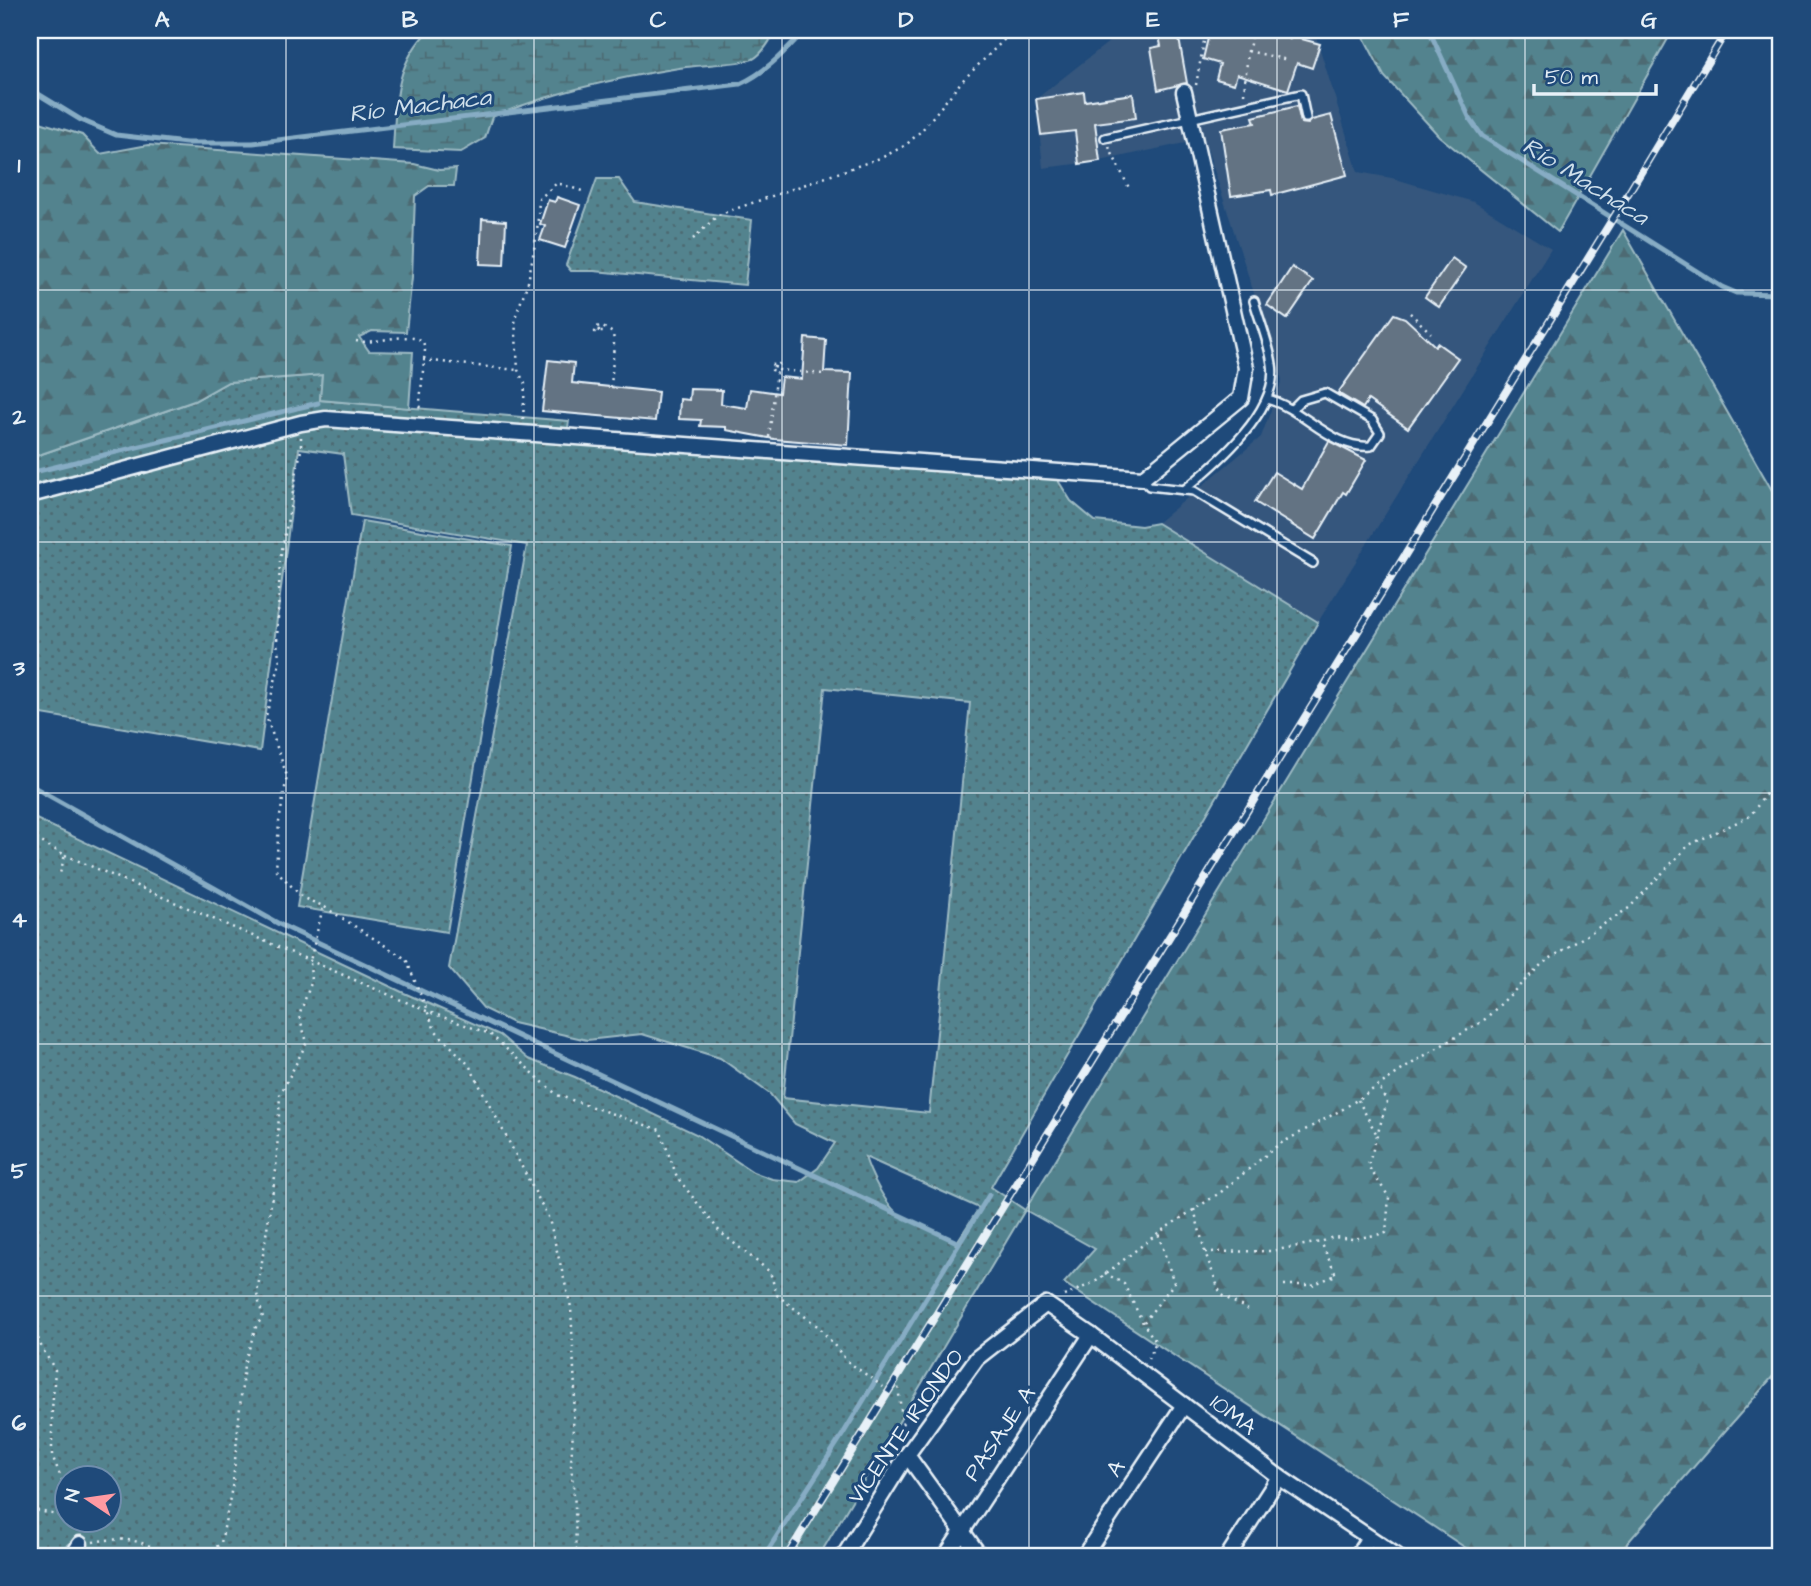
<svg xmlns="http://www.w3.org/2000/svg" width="1811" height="1586" viewBox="0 0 1811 1586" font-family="'Architects Daughter',sans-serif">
  <defs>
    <pattern id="grass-dots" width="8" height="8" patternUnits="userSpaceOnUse" patternTransform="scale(1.75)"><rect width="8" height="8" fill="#52838e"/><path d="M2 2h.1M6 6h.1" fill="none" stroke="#4d6b73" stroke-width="1.8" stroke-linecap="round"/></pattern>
    <pattern id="forest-firs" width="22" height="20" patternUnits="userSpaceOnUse" patternTransform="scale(1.75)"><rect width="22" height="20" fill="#52838e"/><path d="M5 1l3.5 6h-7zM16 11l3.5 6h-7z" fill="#4d6b73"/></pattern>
    <pattern id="wetland-marsh" width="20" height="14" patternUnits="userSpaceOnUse" patternTransform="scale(1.75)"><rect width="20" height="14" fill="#52838e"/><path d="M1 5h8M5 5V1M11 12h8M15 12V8" fill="none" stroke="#4d6b73"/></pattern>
  </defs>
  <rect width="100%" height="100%" fill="#1f4a7a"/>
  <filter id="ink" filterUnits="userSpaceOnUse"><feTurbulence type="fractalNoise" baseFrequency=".0143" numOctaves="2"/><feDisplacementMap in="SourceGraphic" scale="14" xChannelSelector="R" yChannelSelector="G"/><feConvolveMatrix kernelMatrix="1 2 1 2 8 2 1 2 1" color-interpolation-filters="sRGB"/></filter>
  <g filter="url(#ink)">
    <path fill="#34567d" d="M 1124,30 L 1314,30 L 1358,172 L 1392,178 L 1474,202 L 1551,249 L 1318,622 L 1157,523 L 1261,437 L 1282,380 L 1204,139 L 1100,161 L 1043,168 L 1036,99 Z"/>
    <g fill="url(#grass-dots)" stroke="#9dbac3" stroke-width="2" fill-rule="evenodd">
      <path d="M 597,179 L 619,179 L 635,202 L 752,220 L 745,285 L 594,271 L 571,271 L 566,265 Z"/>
      <path d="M 322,375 L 320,400 L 569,421 L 568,428 L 316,414 L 30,485 L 30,458 L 194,401 L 228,382 Z"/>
      <path d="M 326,419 L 1052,471 L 1071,501 L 1095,521 L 1141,526 L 1157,523 L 1318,622 L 991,1187 L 1025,1210 L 819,1556 L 78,1556 L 81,1538 L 76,1538 L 67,1545 L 61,1556 L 30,1556 L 30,816 L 404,993 L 500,1035 L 528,1059 L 575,1077 L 696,1134 L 753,1172 L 772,1179 L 799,1182 L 818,1168 L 835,1143 L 795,1124 L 770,1094 L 720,1058 L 642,1034 L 587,1040 L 513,1023 L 484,1009 L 449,968 L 527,545 L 351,515 L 343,454 L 299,448 L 260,751 L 30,712 L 30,493 ZM 825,688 L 970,703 L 929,1113 L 783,1098 ZM 865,1157 L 979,1208 L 955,1245 L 957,1241 C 943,1235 908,1222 897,1213 C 884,1202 870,1173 865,1157 ZM 66,1478 L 108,1478 L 108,1520 L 66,1520 Z"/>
      <path d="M 362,521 L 512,546 L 447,932 L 297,907 Z"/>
    </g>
    <g fill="url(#forest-firs)" stroke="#9dbac3" stroke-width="2">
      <path d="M 1360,30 L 1673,30 L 1558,232 L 1439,136 L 1384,76 Z"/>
      <path d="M 30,119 L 82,135 L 100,154 L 148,145 L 414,164 L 439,170 L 456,169 L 454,186 L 429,186 L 415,196 L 412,277 L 406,332 L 372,331 L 359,337 L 369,351 L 413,352 L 409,408 L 320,400 L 322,375 L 228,382 L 194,401 L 30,458 Z"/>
      <path d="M 1623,230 L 1781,506 L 1781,1367 L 1616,1556 L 1478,1556 L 1064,1283 L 1095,1249 L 1025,1210 Z"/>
    </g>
    <path fill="url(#wetland-marsh)" stroke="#9dbac3" stroke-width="2" d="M 429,30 L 776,30 C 771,39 763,54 753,59 C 744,64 693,65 679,68 C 615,78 552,92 492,117 L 485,138 L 461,152 L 393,149 C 396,103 394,65 429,30 Z"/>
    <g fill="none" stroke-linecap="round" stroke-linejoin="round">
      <g stroke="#87acc4" stroke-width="5">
        <path d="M 1429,30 L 1470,119 L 1482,136 L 1722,287 L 1736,293 L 1781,294"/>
        <path d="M 30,89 L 81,120 L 116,135 L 186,143 L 253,143 L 740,84 C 767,72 785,51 805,30"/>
        <path d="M 30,473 L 318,403"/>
        <path d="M 30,785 L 281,925 L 959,1243"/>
        <path d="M 764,1556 L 843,1434 L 989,1195"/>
      </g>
    </g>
    <g fill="#647383" stroke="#e8f1f8" stroke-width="2">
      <path d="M 1227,30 L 1295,30 L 1302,39 L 1320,44 L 1312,68 L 1297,63 L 1288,90 L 1237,74 L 1234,84 L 1216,79 L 1220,64 L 1203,59 L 1209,34 L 1226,38 Z"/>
      <path d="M 1178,33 L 1187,83 L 1158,90 L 1151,48 L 1161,46 L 1159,36 Z"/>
      <path d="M 1084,92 L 1085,101 L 1133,94 L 1136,118 L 1095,123 L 1100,161 L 1079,164 L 1075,131 L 1041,135 L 1036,99 Z"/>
      <path d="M 1297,106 L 1301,123 L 1308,124 L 1312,120 L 1331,115 L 1347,175 L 1272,195 L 1271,190 L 1231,196 L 1221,129 L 1255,123 L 1253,117 Z"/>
      <path d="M 557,197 L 580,205 L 565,248 L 540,240 L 545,226 L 540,224 L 548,200 L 555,202 Z"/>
      <path d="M 482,219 L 506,221 L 504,265 L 480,264 Z"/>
      <path d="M 1452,258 L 1466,268 L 1439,307 L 1425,297 Z"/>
      <path d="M 1292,267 L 1313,281 L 1287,319 L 1267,305 Z"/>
      <path d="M 1394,314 L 1405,318 L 1435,346 L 1437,343 L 1458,358 L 1408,428 L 1368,400 L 1363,408 L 1338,393 Z"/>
      <path d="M 805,338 L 826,340 L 824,372 L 852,373 L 848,445 L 774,439 L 726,430 L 726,427 L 700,426 L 701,420 L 679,419 L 680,399 L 689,400 L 690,389 L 722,390 L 721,404 L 747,408 L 750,389 L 779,393 L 781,377 L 802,379 Z"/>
      <path d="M 548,360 L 574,363 L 572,383 L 658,392 L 655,421 L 542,411 Z"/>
      <path d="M 1329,441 L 1366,460 L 1346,494 L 1343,492 L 1315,539 L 1255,502 L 1274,472 L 1302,489 Z"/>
    </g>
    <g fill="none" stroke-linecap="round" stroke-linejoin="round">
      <defs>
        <g id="service">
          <path d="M 1105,138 L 1301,94 L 1306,118"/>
          <path d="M 1267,399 C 1303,408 1332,450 1371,446 L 1380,433 L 1372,420 L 1325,393 L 1301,400 L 1292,409"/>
          <path d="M 1143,478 L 1149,486 L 1194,491 L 1313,563"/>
          <path d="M 1184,490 C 1216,464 1280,410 1272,364 C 1269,343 1260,322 1254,301"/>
        </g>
        <g id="minor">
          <path d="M 30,495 L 301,423 L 326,419 L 1143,478 L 1241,398 L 1246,368 L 1184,92"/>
          <path d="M 907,1455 L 980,1556"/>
          <path d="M 73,1556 L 80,1544"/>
          <path d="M 844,1556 L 907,1455 L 977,1358 L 1046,1304 L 1091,1335 L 1279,1477 L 1397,1556"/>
          <path d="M 946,1556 L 1091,1335"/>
          <path d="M 1084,1556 L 1184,1405"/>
          <path d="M 1228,1556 L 1279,1477"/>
          <path d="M 1357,1556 L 1369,1538"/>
        </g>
      </defs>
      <use href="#service" stroke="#e8f1f8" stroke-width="12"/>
      <use href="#minor" stroke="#e8f1f8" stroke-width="19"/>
      <g stroke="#e8f1f8" stroke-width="2.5" stroke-dasharray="2 5" stroke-linecap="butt">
        <path d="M 1262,30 L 1293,40"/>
        <path d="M 1248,51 L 1288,60"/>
        <path d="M 1196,85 L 1206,30"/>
        <path d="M 1244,94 L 1248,51 L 1254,30"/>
        <path d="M 1109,147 L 1129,188"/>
        <path d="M 693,239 L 718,215 L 883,157 L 906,145 L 922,130 L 962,81 L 1014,30"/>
        <path d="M 1410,313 L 1431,333"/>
        <path d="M 598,330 L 600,332 L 597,330 L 602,330 L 603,332 L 595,332 L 596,327 L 601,326 L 613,333 L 614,343 L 611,388"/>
        <path d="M 356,341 C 377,345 402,331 423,341 L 425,350 L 419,412"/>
        <path d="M 423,360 L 517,370"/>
        <path d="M 523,419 L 525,384 L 518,370 L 515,318 L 528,282 L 537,233 L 539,199 L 557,183 L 582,191"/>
        <path d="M 301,437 L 301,450 L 280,560 L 277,643 L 280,662 L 266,716 L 287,776 L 279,822 L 276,870 L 303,898 L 323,906 L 406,959 L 435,1030 L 469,1065 L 549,1219 L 571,1307 L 575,1390 L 571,1466 L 575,1505 L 576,1556"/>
        <path d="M 769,437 L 777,371 L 772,370 L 771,365 L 779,364 L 778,368 L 774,367 L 779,370 L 824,374"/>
        <path d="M 30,836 L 65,855 L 59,877"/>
        <path d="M 65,855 L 429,1012 L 490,1034 L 557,1095 L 660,1130 L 677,1177 L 720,1232 L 770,1272 L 777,1295 L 820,1328 L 847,1361 L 889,1391 L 898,1386 L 904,1435"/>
        <path d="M 1358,1100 L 1376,1133"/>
        <path d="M 1194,1209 L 1205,1252 L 1221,1295 L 1250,1311"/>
        <path d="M 1205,1252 L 1271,1251 L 1321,1242 L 1333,1237 L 1353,1239 L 1386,1233 L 1389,1197 L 1368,1166 L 1387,1102 L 1379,1087"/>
        <path d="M 1105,1273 L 1124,1284 L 1143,1323 L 1156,1342 L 1147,1361"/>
        <path d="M 1284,1285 L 1312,1285 L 1336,1275 L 1321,1242"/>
        <path d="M 1064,1296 L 1095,1282 L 1158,1233 L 1221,1192 L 1278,1145 L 1343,1109 L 1422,1057 L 1483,1021 L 1543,963 L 1629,908 L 1689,845 L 1750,816 L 1781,773"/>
        <path d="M 30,1319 L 42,1348 L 55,1370 L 52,1410 L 52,1455 L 66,1490"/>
        <path d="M 1144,1322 L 1174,1283 L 1158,1233"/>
        <path d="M 30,1509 L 66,1517"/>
        <path d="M 79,1520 L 80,1530"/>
        <path d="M 93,1542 C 126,1536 141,1540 170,1556"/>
        <path d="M 206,1556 L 221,1543 L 233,1482 L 244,1364 L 257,1324 L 263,1318 L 257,1294 L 276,1170 L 280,1095 L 307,1042 L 299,1016 L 311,983 L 310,961 L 323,907"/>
      </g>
      <use href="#service" stroke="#1f4a7a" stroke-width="7"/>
      <use href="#minor" stroke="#1f4a7a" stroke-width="14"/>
      <defs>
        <path id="rail" d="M 787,1556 L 1623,202 L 1727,30"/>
      </defs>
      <use href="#rail" stroke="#e8f1f8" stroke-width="8"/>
      <use href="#rail" stroke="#1f4a7a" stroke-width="5" stroke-dasharray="16" stroke-linecap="butt"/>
    </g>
  </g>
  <path fill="none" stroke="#e8f1f8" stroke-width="2" stroke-opacity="0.55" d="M 286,30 L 286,1556M 534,30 L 534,1556M 782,30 L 782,1556M 1029,30 L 1029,1556M 1277,30 L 1277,1556M 1525,30 L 1525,1556M 30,290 L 1781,290M 30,542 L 1781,542M 30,793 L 1781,793M 30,1044 L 1781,1044M 30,1296 L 1781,1296"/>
  <g text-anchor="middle" stroke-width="6" stroke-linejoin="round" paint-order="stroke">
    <g font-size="23" fill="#e8f1f8" stroke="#1f4a7a">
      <text transform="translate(1234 1414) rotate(37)" y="8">10MA</text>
      <text transform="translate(905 1426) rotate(-55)" y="8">VICENTE IRIONDO</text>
      <text transform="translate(999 1433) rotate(-56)" y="8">PASAJE A</text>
      <text transform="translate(1115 1468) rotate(-56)" y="8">A</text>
    </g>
    <g font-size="24" font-style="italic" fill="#d0e0eb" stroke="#1f4a7a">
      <text transform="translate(420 105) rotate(-7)" y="8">Río Machaca</text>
      <text transform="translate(1586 181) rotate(32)" y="8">Río Machaca</text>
    </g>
  </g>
  <rect width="1811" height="1586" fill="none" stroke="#1f4a7a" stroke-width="77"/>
  <g transform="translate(88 1499) rotate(283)"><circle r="33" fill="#1f4a7a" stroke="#6f8dac" stroke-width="2"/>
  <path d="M0-5L12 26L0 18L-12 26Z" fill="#ff9aa2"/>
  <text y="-10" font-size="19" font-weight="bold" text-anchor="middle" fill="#e8f1f8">N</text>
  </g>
  <path d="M1534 84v10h122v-10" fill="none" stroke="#e8f1f8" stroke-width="3.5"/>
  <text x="1545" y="84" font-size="21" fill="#e8f1f8" stroke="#1f4a7a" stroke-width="5" paint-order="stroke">50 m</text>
  <rect x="38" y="38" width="1734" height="1510" fill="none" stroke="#e8f1f8" stroke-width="2.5"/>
  <g font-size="23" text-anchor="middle" font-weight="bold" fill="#e8f1f8">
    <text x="162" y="27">A</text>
    <text x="410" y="27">B</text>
    <text x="658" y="27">C</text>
    <text x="906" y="27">D</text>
    <text x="1153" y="27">E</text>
    <text x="1401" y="27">F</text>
    <text x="1649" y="27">G</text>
    <text x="19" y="172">1</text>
    <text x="19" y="424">2</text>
    <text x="19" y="675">3</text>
    <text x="19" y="927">4</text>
    <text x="19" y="1178">5</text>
    <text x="19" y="1430">6</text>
  </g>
</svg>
